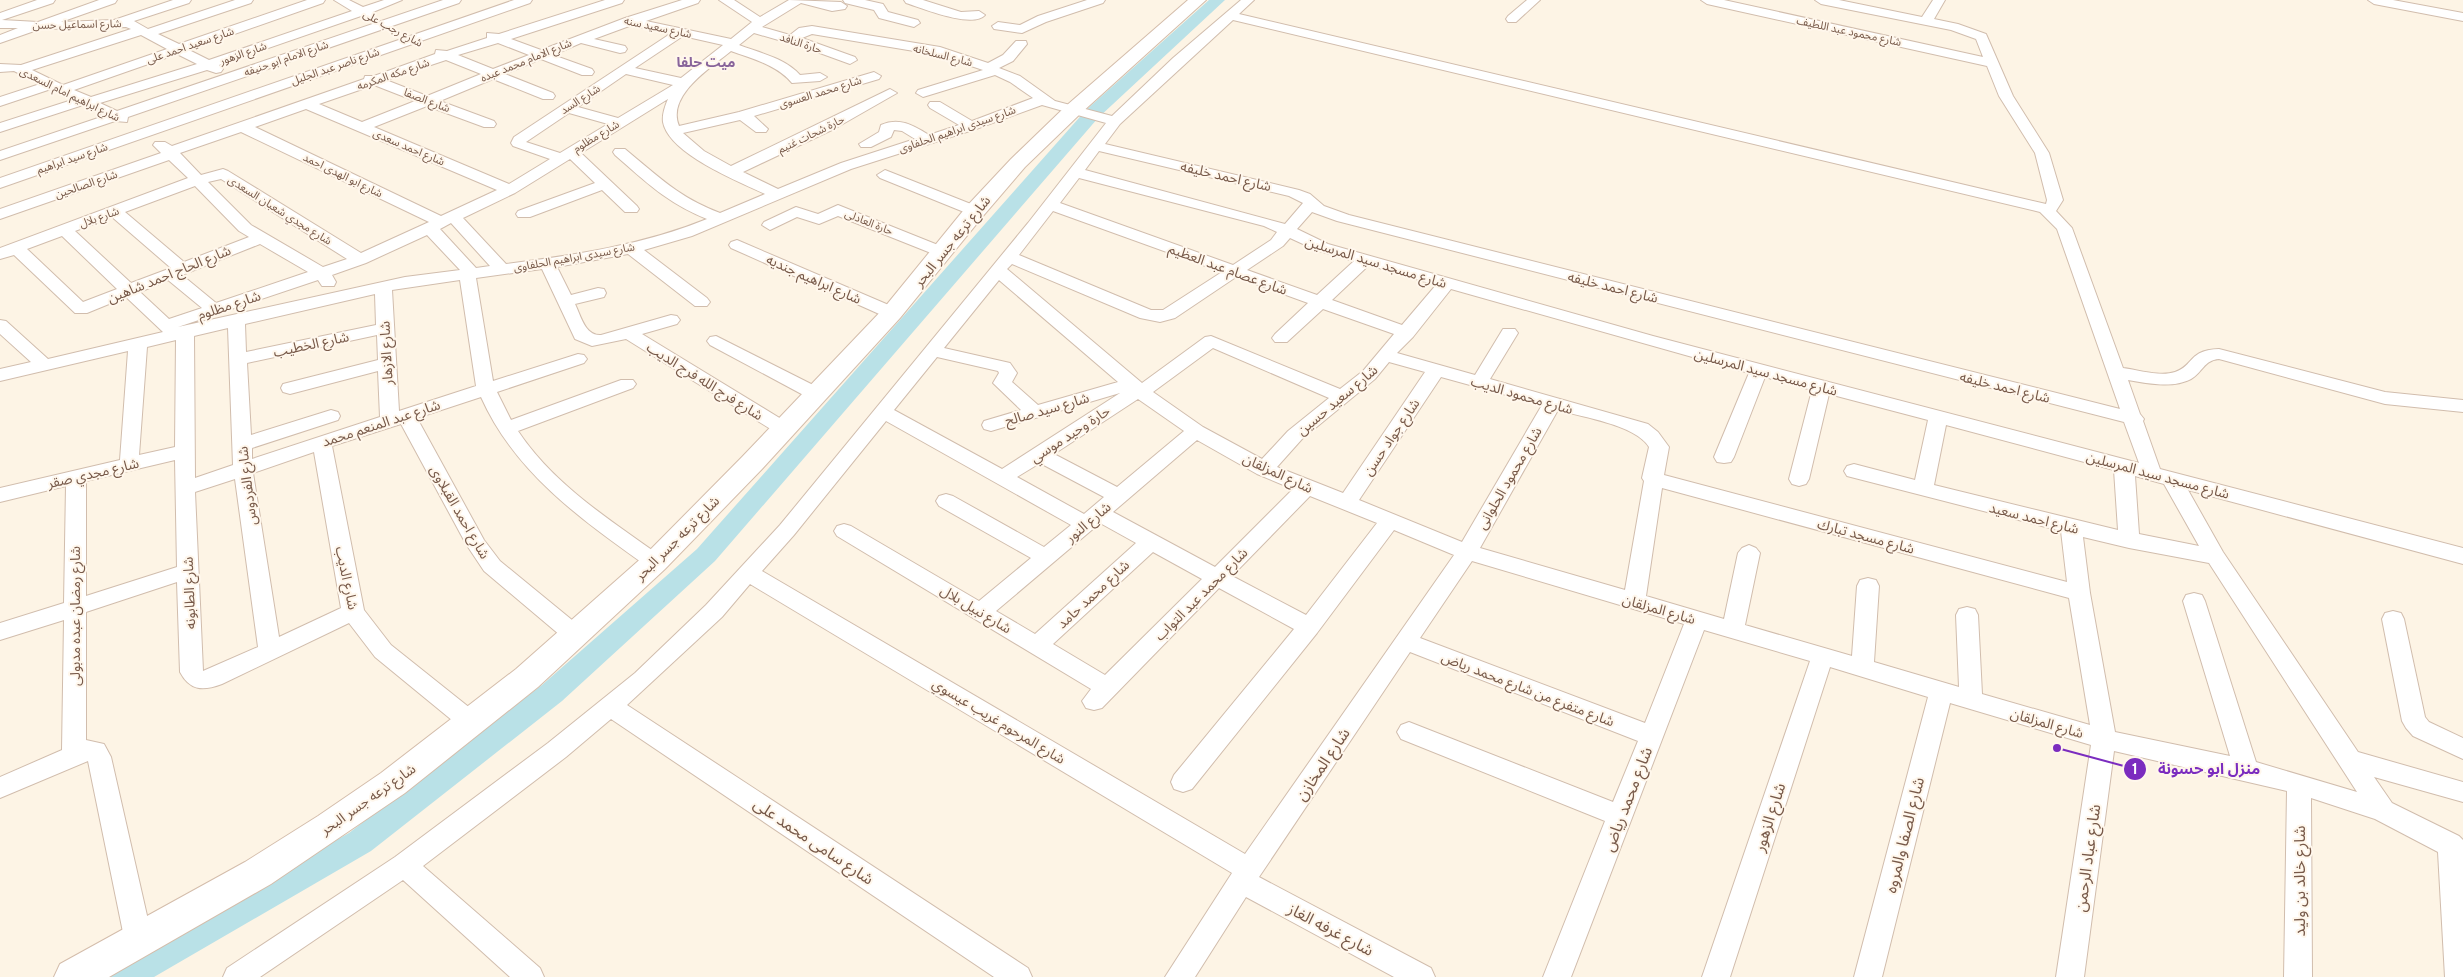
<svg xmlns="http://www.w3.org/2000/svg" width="2463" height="977" viewBox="0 0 2463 977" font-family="Overpass,'Noto Sans Arabic',sans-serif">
  <rect width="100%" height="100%" fill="#fdf4e5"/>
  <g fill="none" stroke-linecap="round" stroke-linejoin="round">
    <path fill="#b9e1e7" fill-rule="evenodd" d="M 1209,0 L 1225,0 L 1098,118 L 715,561 L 562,701 L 371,851 L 154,977 L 107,977 L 111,966 L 349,833 L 542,685 L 697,549 L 1086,110 Z"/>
    <defs>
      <g id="street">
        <path d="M 37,0 L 55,0 L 53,3 L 2,20 L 38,22 L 99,0 L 117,0 L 115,3 L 61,22 L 114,20 L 173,0 L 191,0 L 189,3 L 134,21 L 148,29 L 235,0 L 253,0 L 251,3 L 158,34 L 179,44 L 307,0 L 325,0 L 323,3 L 189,50 L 209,60 L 352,11 L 334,0 L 349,0 L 363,7 L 384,0 L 402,0 L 373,12 L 375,15 L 373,18 L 361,16 L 219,65 L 223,69 L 221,72 L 216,73 L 207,70 L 100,103 L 117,111 L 443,0 L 461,0 L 459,3 L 128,117 L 127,122 L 115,121 L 0,160 L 0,151 L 104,116 L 83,105 L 0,132 L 0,123 L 72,100 L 51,89 L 0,106 L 0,97 L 40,84 L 14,71 L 0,72 L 0,64 L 21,65 L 131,29 L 126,27 L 40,29 L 0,43 L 0,35 L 18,28 L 0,28 L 0,13 ZM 141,35 L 167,49 L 63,85 L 32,70 ZM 177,54 L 197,64 L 91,97 L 74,90 Z"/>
        <path d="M 514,0 L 532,0 L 530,3 L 0,188 L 0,178 Z"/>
        <path d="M 605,0 L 624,0 L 622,3 L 511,39 L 541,50 L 625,18 L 682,0 L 700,0 L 698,3 L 646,21 L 731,39 L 752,22 L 719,0 L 734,0 L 760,17 L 789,0 L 841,2 L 847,6 L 845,9 L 832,11 L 801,3 L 762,27 L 790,35 L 799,28 L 812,26 L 940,47 L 988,63 L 1003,55 L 1016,41 L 1026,41 L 1027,44 L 1013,61 L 999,68 L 1020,76 L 1055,101 L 1112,116 L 1173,58 L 1241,0 L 1254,0 L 1239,14 L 2046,204 L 2047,200 L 2035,153 L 1999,96 L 1987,66 L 1707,4 L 1701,0 L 1724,0 L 1983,57 L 1976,39 L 1951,30 L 1821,4 L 1815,0 L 1839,0 L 1922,17 L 1933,0 L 1945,0 L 1934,19 L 1958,24 L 1986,34 L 2013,96 L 2049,153 L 2063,200 L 2056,211 L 2072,228 L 2123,368 C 2139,370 2160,377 2175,372 C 2194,366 2188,350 2219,349 L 2385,392 L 2463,400 L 2463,412 L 2385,404 L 2219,359 C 2204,360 2202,373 2191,379 C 2172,389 2147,383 2128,380 L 2140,414 L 2144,419 L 2143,421 L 2160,469 L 2463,548 L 2463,564 L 2188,490 L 2223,552 L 2358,752 L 2463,782 L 2463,802 L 2374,777 L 2392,803 L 2459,836 L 2463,840 L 2463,977 L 2445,977 L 2438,852 L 2375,819 L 2311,798 L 2312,977 L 2284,977 L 2287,791 L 2114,751 L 2084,977 L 2056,977 L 2091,745 L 1950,703 L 1882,977 L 1854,977 L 1928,697 L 1830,667 L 1730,977 L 1702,977 L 1810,661 L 1704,630 L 1571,977 L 1543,977 L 1605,821 L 1401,739 L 1397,732 L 1401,725 L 1409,722 L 1613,802 L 1638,741 L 1410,652 L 1259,877 L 1431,968 L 1435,977 L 1394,977 L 1246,897 L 1195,977 L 1165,977 L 1232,873 L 750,584 L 722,617 L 627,705 L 1028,968 L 1032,977 L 994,977 L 611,719 L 566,757 L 423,866 L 540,968 L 544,977 L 510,977 L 403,880 L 260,977 L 223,977 L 227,968 L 395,857 L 548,743 L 635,673 L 706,605 L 780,525 L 1028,223 L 1106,123 L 1042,105 L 976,129 L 851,169 L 692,236 L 644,250 L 707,298 L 710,302 L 707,306 L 695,306 L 628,254 L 557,267 L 571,295 L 598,288 L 604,289 L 606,293 L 604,297 L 575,304 C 581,316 585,336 601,335 L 671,315 L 677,316 L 680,320 L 677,324 L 642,334 L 791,425 L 794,429 L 791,433 L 784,435 L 777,433 L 626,339 L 592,346 L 575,339 L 542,269 L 476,278 L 493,381 L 578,354 L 584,355 L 587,359 L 584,363 L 497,392 L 511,420 L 621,380 L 633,380 L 636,384 L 633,388 L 518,431 C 553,484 611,521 662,557 L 666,562 L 662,567 L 655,570 L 648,567 C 582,520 515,473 481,397 L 417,418 L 484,540 L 500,561 L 583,629 L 586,635 L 583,641 L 575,643 L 567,641 L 484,571 L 466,544 L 401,424 L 332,446 L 364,610 L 391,645 L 480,716 L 484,723 L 480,730 L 472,733 L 464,730 L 375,657 L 349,623 L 222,684 C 203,691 190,691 180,672 L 177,582 L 86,612 L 86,740 L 104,744 L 111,757 L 153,942 L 149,951 L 139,955 L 129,951 L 125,942 L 88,761 L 0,798 L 0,777 L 62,750 L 64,620 L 0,640 L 0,623 L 64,603 L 66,486 L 0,502 L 0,488 L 120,460 L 128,351 L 0,381 L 0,369 L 31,362 L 0,334 L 0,320 L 6,321 L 48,359 L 163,332 L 126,297 L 87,313 L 75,313 L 14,255 L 0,259 L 0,248 L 188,178 L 169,160 L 0,219 L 0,209 L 161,153 L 153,145 L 155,142 L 165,142 L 172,146 L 364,79 L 365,76 L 374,76 L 435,54 L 436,50 L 447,51 L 487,38 L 487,33 L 499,34 ZM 1233,20 L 2040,212 L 2057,229 L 2120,409 L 1349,215 L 1324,206 L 1310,194 L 1299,190 L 1105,144 L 1120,124 ZM 632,25 L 670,34 L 514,137 L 511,143 L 513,146 L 550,159 L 509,184 L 374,127 L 427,106 L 484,127 L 494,127 L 496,124 L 494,121 L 440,101 L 493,79 L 543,99 L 553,99 L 555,96 L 553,93 L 505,74 L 541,59 L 582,75 L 592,75 L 594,72 L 592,69 L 553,55 L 581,43 L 620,53 L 625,52 L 627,49 L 625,46 L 594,39 ZM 754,33 L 806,48 L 850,64 L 857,60 L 855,57 L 802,38 L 812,34 L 938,55 L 983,70 L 918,90 L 916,93 L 923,97 L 995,75 L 1010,82 L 1033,98 L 972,121 L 940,102 L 930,102 L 928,105 L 930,108 L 959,125 L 929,135 C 913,125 899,117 881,125 L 879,132 L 859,144 L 861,147 L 871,147 L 891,137 L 894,130 L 902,131 L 915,139 L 841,163 L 778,189 L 743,172 L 834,129 L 897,93 L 890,89 L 731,166 L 704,151 L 683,133 L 740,120 L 756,132 L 766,132 L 768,129 L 754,116 L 879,79 L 881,76 L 874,72 L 739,112 L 679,126 C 666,95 712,67 731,51 C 753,59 777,65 792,83 L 820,81 L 827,77 L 820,73 L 800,75 C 785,58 760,53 739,45 ZM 683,36 L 723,45 L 681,78 L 635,68 ZM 498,43 L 529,55 L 493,69 L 458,55 ZM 446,60 L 481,74 L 427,96 L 386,80 ZM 626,74 L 673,85 L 618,118 L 578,107 ZM 374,85 L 415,101 L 362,122 L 319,104 ZM 668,99 C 665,106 662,115 663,122 C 669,154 738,181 765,194 L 720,213 C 678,197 659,177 625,149 L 615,149 L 613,152 L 615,155 C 646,182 667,203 707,219 C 643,245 575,255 506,264 L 463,218 L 515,193 L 570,159 L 595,183 L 518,211 L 516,214 L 518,217 L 530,217 L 602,190 L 625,212 L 637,212 L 639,209 L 637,206 L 581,153 ZM 306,109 L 497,190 L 441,216 L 255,127 ZM 569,113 L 608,124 L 560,153 L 526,142 ZM 241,132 L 429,222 L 361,253 L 228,171 L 223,169 L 201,175 L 180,153 ZM 1099,151 L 1289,196 L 1303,203 L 1285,224 L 1085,170 ZM 1079,178 L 1264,226 L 1277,232 L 1271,240 L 1233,265 L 1060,203 ZM 221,179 L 347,259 L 323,267 L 251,225 L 208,182 ZM 195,186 L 239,231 L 249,237 L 184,262 L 125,212 ZM 1053,211 L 1222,272 L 1163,310 L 1151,310 L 1019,255 ZM 1312,212 L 1337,221 L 2124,422 L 2139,463 L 1653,336 L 1328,244 L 1297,229 ZM 112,217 L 171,268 L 131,283 L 75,231 ZM 451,223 L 490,266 L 476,268 L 440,229 ZM 427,235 L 460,270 L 405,277 L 178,327 L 318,280 L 322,286 L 334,286 L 336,282 L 332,275 L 366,263 ZM 62,236 L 117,289 L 83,302 L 27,249 ZM 1290,238 L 1316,250 L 1354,261 L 1317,295 L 1247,270 L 1283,246 ZM 260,244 L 308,272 L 216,303 L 182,275 ZM 1012,264 L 1140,318 L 1160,322 L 1175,318 L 1236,277 L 1308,303 L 1275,334 L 1272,338 L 1275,342 L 1287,342 L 1323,309 L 1394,334 L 1363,371 L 1340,389 L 1211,336 L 1205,337 L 1142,383 L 1007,269 ZM 1369,265 L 1436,285 L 1402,325 L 1332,300 ZM 168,280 L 202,308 L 169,319 L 140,292 ZM 460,280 L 476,386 L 399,411 L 392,290 ZM 999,280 L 1118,382 L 1038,405 L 1012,382 L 1017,373 L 1010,363 L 944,348 ZM 1451,289 L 1749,373 L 1714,457 L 1717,462 L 1724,463 L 1731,462 L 1734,457 L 1765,377 L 1812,390 L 1789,479 L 1792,484 L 1799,486 L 1806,484 L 1809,479 L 1829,394 L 1928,420 L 1915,480 L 1854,464 L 1847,466 L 1844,471 L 1847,476 L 2061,531 L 2067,582 L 1664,475 L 1669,447 L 1658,432 L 1648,424 L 1490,379 L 1518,333 L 1515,329 L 1503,329 L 1475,375 L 1397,353 L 1413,337 ZM 375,294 L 376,325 L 246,352 L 245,324 ZM 228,328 L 233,465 L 195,478 L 194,336 ZM 377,335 L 378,360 L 283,384 L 281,388 L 283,392 L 290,394 L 378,371 L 380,417 L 252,459 L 252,448 L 338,420 L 340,416 L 338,412 L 331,410 L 251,435 L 247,363 ZM 176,340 L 175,447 L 139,455 L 147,347 ZM 1213,348 L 1329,398 L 1288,431 L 1262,459 L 1203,427 L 1153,392 ZM 937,357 L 998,371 L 999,373 L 993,383 L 1021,410 L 984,421 L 982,425 L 984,429 L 991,431 L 1120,393 L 1002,469 L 894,410 ZM 1389,362 L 1425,372 L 1343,493 L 1277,467 L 1302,439 L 1375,379 ZM 1441,377 L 1542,405 L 1462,542 L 1359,500 ZM 1138,399 L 1184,431 L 1117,487 L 1054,454 ZM 1558,410 C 1582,417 1636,425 1649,447 L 1642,478 L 1644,481 L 1625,590 L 1480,548 ZM 886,421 L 1071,525 L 1044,547 L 953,496 L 946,494 L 939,496 L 936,501 L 939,506 L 1031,558 L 979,601 L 851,526 L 844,524 L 837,526 L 834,531 L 837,536 L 1091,689 L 1082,701 L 1086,708 L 1094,710 L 1102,708 L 1219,588 L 1294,629 L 1174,775 L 1171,782 L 1174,789 L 1183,792 L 1192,789 L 1317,633 L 1394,530 L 1454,555 L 1245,854 L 762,571 L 794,535 ZM 1946,425 L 2114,470 L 2118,530 L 1934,485 ZM 1197,440 L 1257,474 L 1293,489 L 1215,567 L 1113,512 ZM 314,452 L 341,608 L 279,637 L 253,473 ZM 175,460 L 177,567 L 86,596 L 86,481 ZM 1040,463 L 1104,497 L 1084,514 L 1017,477 ZM 2135,476 L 2164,484 L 2199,546 L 2139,534 ZM 235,479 L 258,647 L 203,671 L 195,492 ZM 1662,488 L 2069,598 L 2090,725 L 1982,694 L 1978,615 L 1975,609 L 1967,607 L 1959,609 L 1956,615 L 1959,687 L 1874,662 L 1879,586 L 1876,580 L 1868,578 L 1860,580 L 1857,586 L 1852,656 L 1745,625 L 1760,553 L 1756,548 L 1749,545 L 1742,548 L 1738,553 L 1724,619 L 1646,596 ZM 1310,496 L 1377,523 L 1306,615 L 1232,576 ZM 1100,523 L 1136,543 L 1035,634 L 996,611 ZM 2083,537 L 2129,548 L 2209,563 L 2357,792 L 2256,762 L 2205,601 L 2202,595 L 2194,593 L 2186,595 L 2183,601 L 2230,756 L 2115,732 L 2090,593 ZM 1153,552 L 1202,579 L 1105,675 L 1053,644 ZM 1472,561 L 1684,624 L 1645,723 L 1420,638 Z"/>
        <path d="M 843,0 L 865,0 L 883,4 L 888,12 L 918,20 L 920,23 L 914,27 L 879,18 L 874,10 L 845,3 Z"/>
        <path d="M 904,0 L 923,0 L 961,12 L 979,11 L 985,15 C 972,29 922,8 906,3 Z"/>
        <path d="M 1087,0 L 1105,0 L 1103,3 L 1046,22 L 1022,33 L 994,29 L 992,26 L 998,22 L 1020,25 L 1038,16 Z"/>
        <path d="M 1527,0 L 1540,0 L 1516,22 L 1508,22 L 1506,19 L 1508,16 Z"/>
        <path d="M 2368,0 L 2393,0 L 2463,13 L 2463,21 L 2374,4 Z"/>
        <path d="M 885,170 L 981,208 L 983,211 L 981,214 L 969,214 L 880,178 L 877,175 Z"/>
        <path d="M 838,205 L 948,249 L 950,252 L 942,257 L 936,255 L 838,216 L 819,224 L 797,217 L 770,230 L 762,225 L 764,222 L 796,207 L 818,214 Z"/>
        <path d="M 737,240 L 898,309 L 901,313 L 898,317 L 886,317 L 731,248 L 729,245 L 731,242 Z"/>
        <path d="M 716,336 L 823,390 L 825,394 L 823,398 L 809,398 L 710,345 L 707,341 L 710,337 Z"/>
        <path d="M 2393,611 L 2401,613 L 2404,619 L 2425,717 L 2429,722 L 2463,738 L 2463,759 L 2413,736 L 2406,728 L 2402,721 L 2382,619 L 2385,613 Z"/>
      </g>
      <path id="secondary" d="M 1188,0 L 1206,0 L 1080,114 L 1025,167 L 983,216 L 900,318 L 762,469 L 665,569 L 538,687 L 405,793 L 271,884 L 109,977 L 54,977 L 60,964 L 245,862 L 318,816 L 381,773 L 516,669 L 645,555 L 742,457 L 884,308 L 967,206 L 1011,159 L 1066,106 Z"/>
    </defs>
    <use href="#street" stroke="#d1bdad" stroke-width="2"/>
    <use href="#secondary" stroke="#d4bdab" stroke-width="2"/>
    <use href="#street" fill="#fff" fill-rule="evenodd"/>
    <use href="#secondary" fill="#fff" fill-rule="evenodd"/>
  </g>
  <g text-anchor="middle" stroke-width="4" stroke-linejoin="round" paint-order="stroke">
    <g font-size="11" fill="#775949" stroke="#fff7ec">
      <text transform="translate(77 24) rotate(-1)" y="4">شارع اسماعيل حسن</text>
      <text transform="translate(658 27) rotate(12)" y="4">شارع سعيد سنه</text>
      <text transform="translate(393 28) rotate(28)" y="4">شارع رجب على</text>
      <text transform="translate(1849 31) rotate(12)" y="4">شارع محمود عبد اللطيف</text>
      <text transform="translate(801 43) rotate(18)" y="4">حارة النافد</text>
      <text transform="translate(190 45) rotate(-19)" y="4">شارع سعيد احمد على</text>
      <text transform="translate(243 53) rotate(-19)" y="4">شارع الزهور</text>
      <text transform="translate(943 55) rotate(14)" y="4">شارع السلخانه</text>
      <text transform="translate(286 58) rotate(-19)" y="4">شارع الامام ابو حنيفه</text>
      <text transform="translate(526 60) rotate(-22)" y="4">شارع الامام محمد عبده</text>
      <text transform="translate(335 66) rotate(-19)" y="4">شارع ناصر عبد الجليل</text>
      <text transform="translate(393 74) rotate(-19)" y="4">شارع مكه المكرمه</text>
      <text transform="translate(820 92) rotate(-17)" y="4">شارع محمد العسوى</text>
      <text transform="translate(70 94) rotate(26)" y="4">شارع ابراهيم امام السعدى</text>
      <text transform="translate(580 99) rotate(-33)" y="4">شارع السد</text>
      <text transform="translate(427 100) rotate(21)" y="4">شارع الصفا</text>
      <text transform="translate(957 129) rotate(-19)" y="4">شارع سيدى ابراهيم الحلفاوى</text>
      <text transform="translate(811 134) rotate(-26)" y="4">حارة شحات غنيم</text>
      <text transform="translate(596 136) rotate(-31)" y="4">شارع مظلوم</text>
      <text transform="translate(409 147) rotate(23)" y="4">شارع احمد سعدى</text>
      <text transform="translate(72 158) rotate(-19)" y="4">شارع سيد ابراهيم</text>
      <text transform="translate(343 175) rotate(26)" y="4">شارع ابو الهدى احمد</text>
      <text transform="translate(86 184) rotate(-19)" y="4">شارع الصالحين</text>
      <text transform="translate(280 210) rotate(32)" y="4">شارع مجدي شعبان السعدى</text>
      <text transform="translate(99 217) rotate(-20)" y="4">شارع بلال</text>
      <text transform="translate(869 222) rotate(22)" y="4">حارة العادلى</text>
      <text transform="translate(574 257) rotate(-10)" y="4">شارع سيدى ابراهيم الحلفاوى</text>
    </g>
    <g font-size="14" font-weight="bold" fill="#88649b" stroke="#fff7ec">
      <text x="706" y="67">ميت حلفا</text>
    </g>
    <g font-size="14" fill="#775949" stroke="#fff7ec">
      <text transform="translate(1226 176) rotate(13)" y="5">شارع احمد خليفه</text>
      <text transform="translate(952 241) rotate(-51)" y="5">شارع ترعه جسر البحر</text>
      <text transform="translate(1376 262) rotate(17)" y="5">شارع مسجد سيد المرسلين</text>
      <text transform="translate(1228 269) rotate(20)" y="5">شارع عصام عبد العظيم</text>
      <text transform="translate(169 274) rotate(-22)" y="5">شارع الحاج احمد شاهين</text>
      <text transform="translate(814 279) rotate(24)" y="5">شارع ابراهيم جنديه</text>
      <text transform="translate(1613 287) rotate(14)" y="5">شارع احمد خليفه</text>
      <text transform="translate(229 305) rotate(-18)" y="5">شارع مظلوم</text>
      <text transform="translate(311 344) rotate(-12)" y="5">شارع الخطيب</text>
      <text transform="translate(386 353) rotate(-93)" y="5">شارع الازهار</text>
      <text transform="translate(1766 372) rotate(15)" y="5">شارع مسجد سيد المرسلين</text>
      <text transform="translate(705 381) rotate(32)" y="5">شارع فرج الله فرج الديب</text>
      <text transform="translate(2005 387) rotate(14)" y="5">شارع احمد خليفه</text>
      <text transform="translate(1522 395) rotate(16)" y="5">شارع محمود الديب</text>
      <text transform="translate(1337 400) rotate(-40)" y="5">شارع سعيد حسين</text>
      <text transform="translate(1047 409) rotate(-16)" y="5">شارع سيد صالح</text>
      <text transform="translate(381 423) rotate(-18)" y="5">شارع عبد المنعم محمد</text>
      <text transform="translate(1070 434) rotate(-33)" y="5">حارة وحيد موسي</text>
      <text transform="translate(1391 437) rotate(-56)" y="5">شارع جواد حسن</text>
      <text transform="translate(93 473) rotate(-13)" y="5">شارع مجدي صقر</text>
      <text transform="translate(1278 473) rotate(25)" y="5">شارع المزلقان</text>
      <text transform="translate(2158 475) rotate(15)" y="5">شارع مسجد سيد المرسلين</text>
      <text transform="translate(1509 478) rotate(-60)" y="5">شارع محمود الحلوانى</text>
      <text transform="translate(247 486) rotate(-97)" y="5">شارع الفردوس</text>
      <text transform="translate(460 512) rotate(60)" y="5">شارع احمد القبلاوى</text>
      <text transform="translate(2034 518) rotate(14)" y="5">شارع احمد سعيد</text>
      <text transform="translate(1088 522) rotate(-40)" y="5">شارع النور</text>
      <text transform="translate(1866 536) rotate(15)" y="5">شارع مسجد تبارك</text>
      <text transform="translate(677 538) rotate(-45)" y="5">شارع ترعه جسر البحر</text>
      <text transform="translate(347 578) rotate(78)" y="5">شارع الديب</text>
      <text transform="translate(189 593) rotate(-92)" y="5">شارع الطابونه</text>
      <text transform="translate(1093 594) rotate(-43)" y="5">شارع محمد حامد</text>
      <text transform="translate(1201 594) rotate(-45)" y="5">شارع محمد عبد التواب</text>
      <text transform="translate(976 609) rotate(31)" y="5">شارع نبيل بلال</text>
      <text transform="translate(1659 609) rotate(16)" y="5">شارع المزلقان</text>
      <text transform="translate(75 616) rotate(-90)" y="5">شارع رمضان عبده مدبولى</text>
      <text transform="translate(1528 689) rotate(21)" y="5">شارع متفرع من شارع محمد رياض</text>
      <text transform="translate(999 721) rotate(31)" y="5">شارع المرحوم غريب عيسوي</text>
      <text transform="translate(2047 723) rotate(16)" y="5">شارع المزلقان</text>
      <text transform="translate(368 799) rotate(-35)" y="5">شارع ترعه جسر البحر</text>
    </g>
    <g font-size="16" fill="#775949" stroke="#fff7ec">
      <text transform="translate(1322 764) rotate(-56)" y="6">شارع المخازن</text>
      <text transform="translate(1627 799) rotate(-69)" y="6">شارع محمد رياض</text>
      <text transform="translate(1769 817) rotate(-72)" y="6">شارع الزهور</text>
      <text transform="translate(1904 835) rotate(-76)" y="6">شارع الصفا والمروه</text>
      <text transform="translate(814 841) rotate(34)" y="6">شارع سامى محمد على</text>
      <text transform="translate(2087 858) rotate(-82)" y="6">شارع عباد الرحمن</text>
      <text transform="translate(2299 881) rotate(-90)" y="6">شارع خالد بن وليد</text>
      <text transform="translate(1331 929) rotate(28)" y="6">شارع غرفه الغاز</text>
    </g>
  </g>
  <path fill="none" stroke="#7b2cbf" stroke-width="2" d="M2057 748L2135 769"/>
  <g fill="#7b2cbf" stroke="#fff7ec" stroke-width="2">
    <circle cx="2057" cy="748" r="5"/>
    <circle cx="2135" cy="769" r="12"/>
  </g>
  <g font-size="15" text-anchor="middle" font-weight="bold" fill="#fff">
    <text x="2135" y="774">1</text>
  </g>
  <g font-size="15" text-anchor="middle" font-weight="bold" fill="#7b2cbf" stroke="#fff7ec" stroke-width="4" stroke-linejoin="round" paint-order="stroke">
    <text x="2209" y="774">منزل ابو حسونة</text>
  </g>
</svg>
